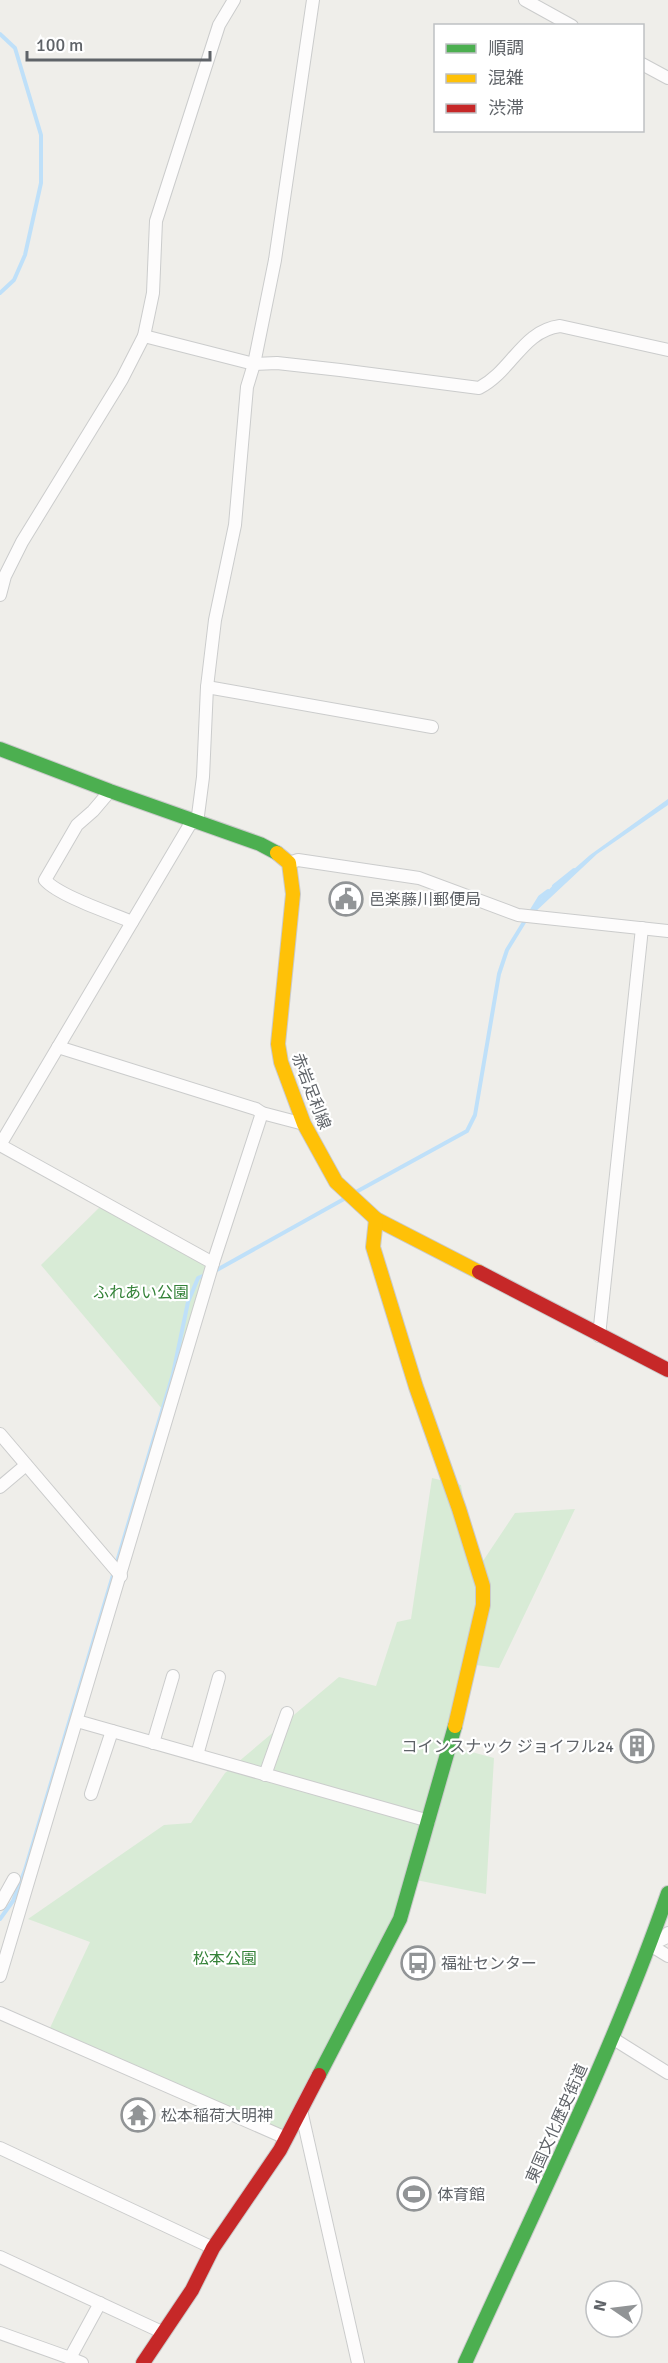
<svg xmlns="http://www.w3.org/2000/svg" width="668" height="2363" viewBox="0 0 668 2363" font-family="Signika,'Noto Sans JP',sans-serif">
  <rect width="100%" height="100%" fill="#efeeea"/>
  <g fill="#d8ebd6">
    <path d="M 104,1203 L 213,1263 L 168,1416 L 41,1265 Z"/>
    <path d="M 432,1478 L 461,1485 L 475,1573 L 515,1513 L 575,1509 L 499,1668 L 468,1664 L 449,1746 L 494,1758 L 486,1894 L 416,1880 L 287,2135 L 49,2030 L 90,1942 L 28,1919 L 164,1825 L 191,1823 L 225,1773 L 339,1677 L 376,1686 L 397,1622 L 411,1619 Z"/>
  </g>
  <path fill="#bfe0f9" d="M 668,799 L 668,805 L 597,854 L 534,913 L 529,912 L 555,883 L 557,884 L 590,855 Z"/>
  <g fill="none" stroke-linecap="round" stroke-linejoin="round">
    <g stroke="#bfe0f9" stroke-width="4">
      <path d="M 0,34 L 15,48 L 41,135 L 41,183 L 25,255 L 14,280 L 0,293"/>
      <path d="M 554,886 L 574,870"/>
      <path d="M 532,910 L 540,897 L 548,891"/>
      <path d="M 356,1192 L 467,1131 L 475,1115 L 499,974 L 507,950 L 526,919"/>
      <path d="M 215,1271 L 344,1199"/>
      <path d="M 0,1919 L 13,1901 L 25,1870 L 173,1374 L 188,1302 L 198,1278 L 205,1275"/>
    </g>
    <defs>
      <g id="street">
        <path d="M 525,0 L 572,26"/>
        <path d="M 642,64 L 668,78"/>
        <path d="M 144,336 L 254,364 L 277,363 L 340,370 L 479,388 C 512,371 522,331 560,326 L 668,350"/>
        <path d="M 0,595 L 5,576 L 22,542 L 122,379 L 144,336 L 153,293 L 156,221 L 219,25 L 234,0"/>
        <path d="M 207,687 L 432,727"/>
        <path d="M 110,791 L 93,811 L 77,825 L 45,880 C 59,896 111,913 132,922"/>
        <path d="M 197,823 L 203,777 L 207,687 L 215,620 L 235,525 L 247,387 L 254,364 L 275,260 L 313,0"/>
        <path d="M 289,863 L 298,860 L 419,878 L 518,915 L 668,931"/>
        <path d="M 58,1047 L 256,1109 L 262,1113 L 304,1124"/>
        <path d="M 0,1145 L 192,821"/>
        <path d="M 0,1145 L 213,1263"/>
        <path d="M 599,1336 L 642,928"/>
        <path d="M 0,1434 L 121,1576"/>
        <path d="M 0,1487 L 26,1465"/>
        <path d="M 77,1721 L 429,1821"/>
        <path d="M 153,1743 L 173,1676"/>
        <path d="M 197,1755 L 219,1677"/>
        <path d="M 265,1775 L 287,1713"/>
        <path d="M 91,1794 L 112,1731"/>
        <path d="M 0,1904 L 14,1879"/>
        <path d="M 650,1945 L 665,1938 L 668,1933"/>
        <path d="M 650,1945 L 668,1956"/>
        <path d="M 0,1976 L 213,1263 L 262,1113"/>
        <path d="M 0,2013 L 286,2138"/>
        <path d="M 612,2038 L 668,2073"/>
        <path d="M 301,2110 L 358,2363"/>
        <path d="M 0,2148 L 213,2248"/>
        <path d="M 0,2257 L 164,2333"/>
        <path d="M 0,2333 L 70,2358 L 100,2303"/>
        <path d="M 70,2358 L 82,2363"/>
      </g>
      <g id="fast">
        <path d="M 0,749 L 110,791 L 260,844 L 277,853"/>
        <path d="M 319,2075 L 400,1919 L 455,1726"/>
        <path d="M 465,2363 C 535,2208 612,2054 668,1893"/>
      </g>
      <g id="slow">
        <path d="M 277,853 L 289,863 L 293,894 L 278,1044 L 281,1062 L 304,1124 L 336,1182 L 376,1219 L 479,1272"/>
        <path d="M 376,1219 L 373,1247 L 416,1387 L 459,1509 L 483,1586 L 483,1605 L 455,1726"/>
      </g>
      <g id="jam">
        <path d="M 479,1272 L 668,1370"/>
        <path d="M 143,2363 L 192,2290 L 213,2248 L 280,2150 L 319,2075"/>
      </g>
    </defs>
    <use href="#street" stroke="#cbcccc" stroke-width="14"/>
    <use href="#fast" stroke="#cacacb" stroke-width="16"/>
    <use href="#slow" stroke="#cacacb" stroke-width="16"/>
    <use href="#jam" stroke="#cacacb" stroke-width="16"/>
    <use href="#street" stroke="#fdfcfc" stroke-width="12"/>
    <use href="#fast" stroke="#4caf50" stroke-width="14"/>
    <use href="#slow" stroke="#ffc107" stroke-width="14"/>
    <use href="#jam" stroke="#c62828" stroke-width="14"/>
  </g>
  <defs>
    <symbol id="civic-ring" viewBox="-11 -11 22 22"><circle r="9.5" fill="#fff" stroke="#919496" stroke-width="1.5"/><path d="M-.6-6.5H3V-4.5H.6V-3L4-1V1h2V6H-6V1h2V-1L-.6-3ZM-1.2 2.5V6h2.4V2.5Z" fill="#919496"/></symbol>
    <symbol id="building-ring" viewBox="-11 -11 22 22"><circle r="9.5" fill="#fff" stroke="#919496" stroke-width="1.5"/><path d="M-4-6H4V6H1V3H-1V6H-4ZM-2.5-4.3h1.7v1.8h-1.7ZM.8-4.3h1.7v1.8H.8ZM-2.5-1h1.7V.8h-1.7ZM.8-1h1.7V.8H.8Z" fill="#919496"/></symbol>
    <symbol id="bus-ring" viewBox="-11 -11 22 22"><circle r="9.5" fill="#fff" stroke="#919496" stroke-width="1.5"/><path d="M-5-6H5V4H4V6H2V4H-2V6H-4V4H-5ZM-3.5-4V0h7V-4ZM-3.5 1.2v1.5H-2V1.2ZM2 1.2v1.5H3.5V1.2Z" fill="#919496"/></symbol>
    <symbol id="temple-ring" viewBox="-11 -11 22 22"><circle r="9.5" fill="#fff" stroke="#919496" stroke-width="1.5"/><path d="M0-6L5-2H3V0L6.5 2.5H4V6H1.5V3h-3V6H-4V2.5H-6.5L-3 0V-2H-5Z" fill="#919496"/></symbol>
    <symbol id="stadium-ring" viewBox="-11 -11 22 22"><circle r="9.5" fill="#fff" stroke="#919496" stroke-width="1.5"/><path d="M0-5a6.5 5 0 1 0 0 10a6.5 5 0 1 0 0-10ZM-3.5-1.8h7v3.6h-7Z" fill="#919496"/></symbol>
  </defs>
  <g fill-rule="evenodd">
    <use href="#civic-ring" x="327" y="880" width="38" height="38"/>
    <use href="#building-ring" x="618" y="1727" width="38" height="38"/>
    <use href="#bus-ring" x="399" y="1944" width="38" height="38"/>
    <use href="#temple-ring" x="119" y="2096" width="38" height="38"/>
    <use href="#stadium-ring" x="395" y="2175" width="38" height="38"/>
  </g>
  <g text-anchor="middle" stroke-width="4.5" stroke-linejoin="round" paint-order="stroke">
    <g font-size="16" fill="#5f6368" stroke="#fff" text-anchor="start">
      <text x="369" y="905">邑楽藤川郵便局</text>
      <text x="614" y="1752" text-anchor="end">コインスナック ジョイフル24</text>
      <text x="441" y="1969">福祉センター</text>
      <text x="161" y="2121">松本稲荷大明神</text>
      <text x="437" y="2200">体育館</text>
    </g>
    <g font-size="16" fill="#5f6368" stroke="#fff">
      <text transform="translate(312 1091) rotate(69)" y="6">赤岩足利線</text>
      <text transform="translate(556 2123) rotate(-66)" y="6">東国文化歴史街道</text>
    </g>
    <g font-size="16" fill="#348238" stroke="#fff">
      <text x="141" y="1298">ふれあい公園</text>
      <text x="225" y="1964">松本公園</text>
    </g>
  </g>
  <rect x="434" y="24" width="210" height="108" fill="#ffffff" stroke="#bfc1c3" stroke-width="1.5"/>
  <rect x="446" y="44" width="30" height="9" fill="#4caf50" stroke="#bfc1c3" stroke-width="1.5"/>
  <text x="488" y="54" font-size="18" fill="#5f6368">順調</text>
  <rect x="446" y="74" width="30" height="9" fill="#ffc107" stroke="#bfc1c3" stroke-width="1.5"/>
  <text x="488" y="84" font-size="18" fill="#5f6368">混雑</text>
  <rect x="446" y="104" width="30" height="9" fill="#c62828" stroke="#bfc1c3" stroke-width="1.5"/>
  <text x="488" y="114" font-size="18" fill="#5f6368">渋滞</text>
  <g transform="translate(614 2309) rotate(284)"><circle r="28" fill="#ffffff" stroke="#bfc1c3" stroke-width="1.5"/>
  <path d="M0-4.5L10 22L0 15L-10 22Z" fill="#919496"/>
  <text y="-9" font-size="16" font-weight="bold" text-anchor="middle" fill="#5f6368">N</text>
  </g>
  <path d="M27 51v9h183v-9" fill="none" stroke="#5f6368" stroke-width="3"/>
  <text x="36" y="51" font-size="18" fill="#5f6368" stroke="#ffffff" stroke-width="4.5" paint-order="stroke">100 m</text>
</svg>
